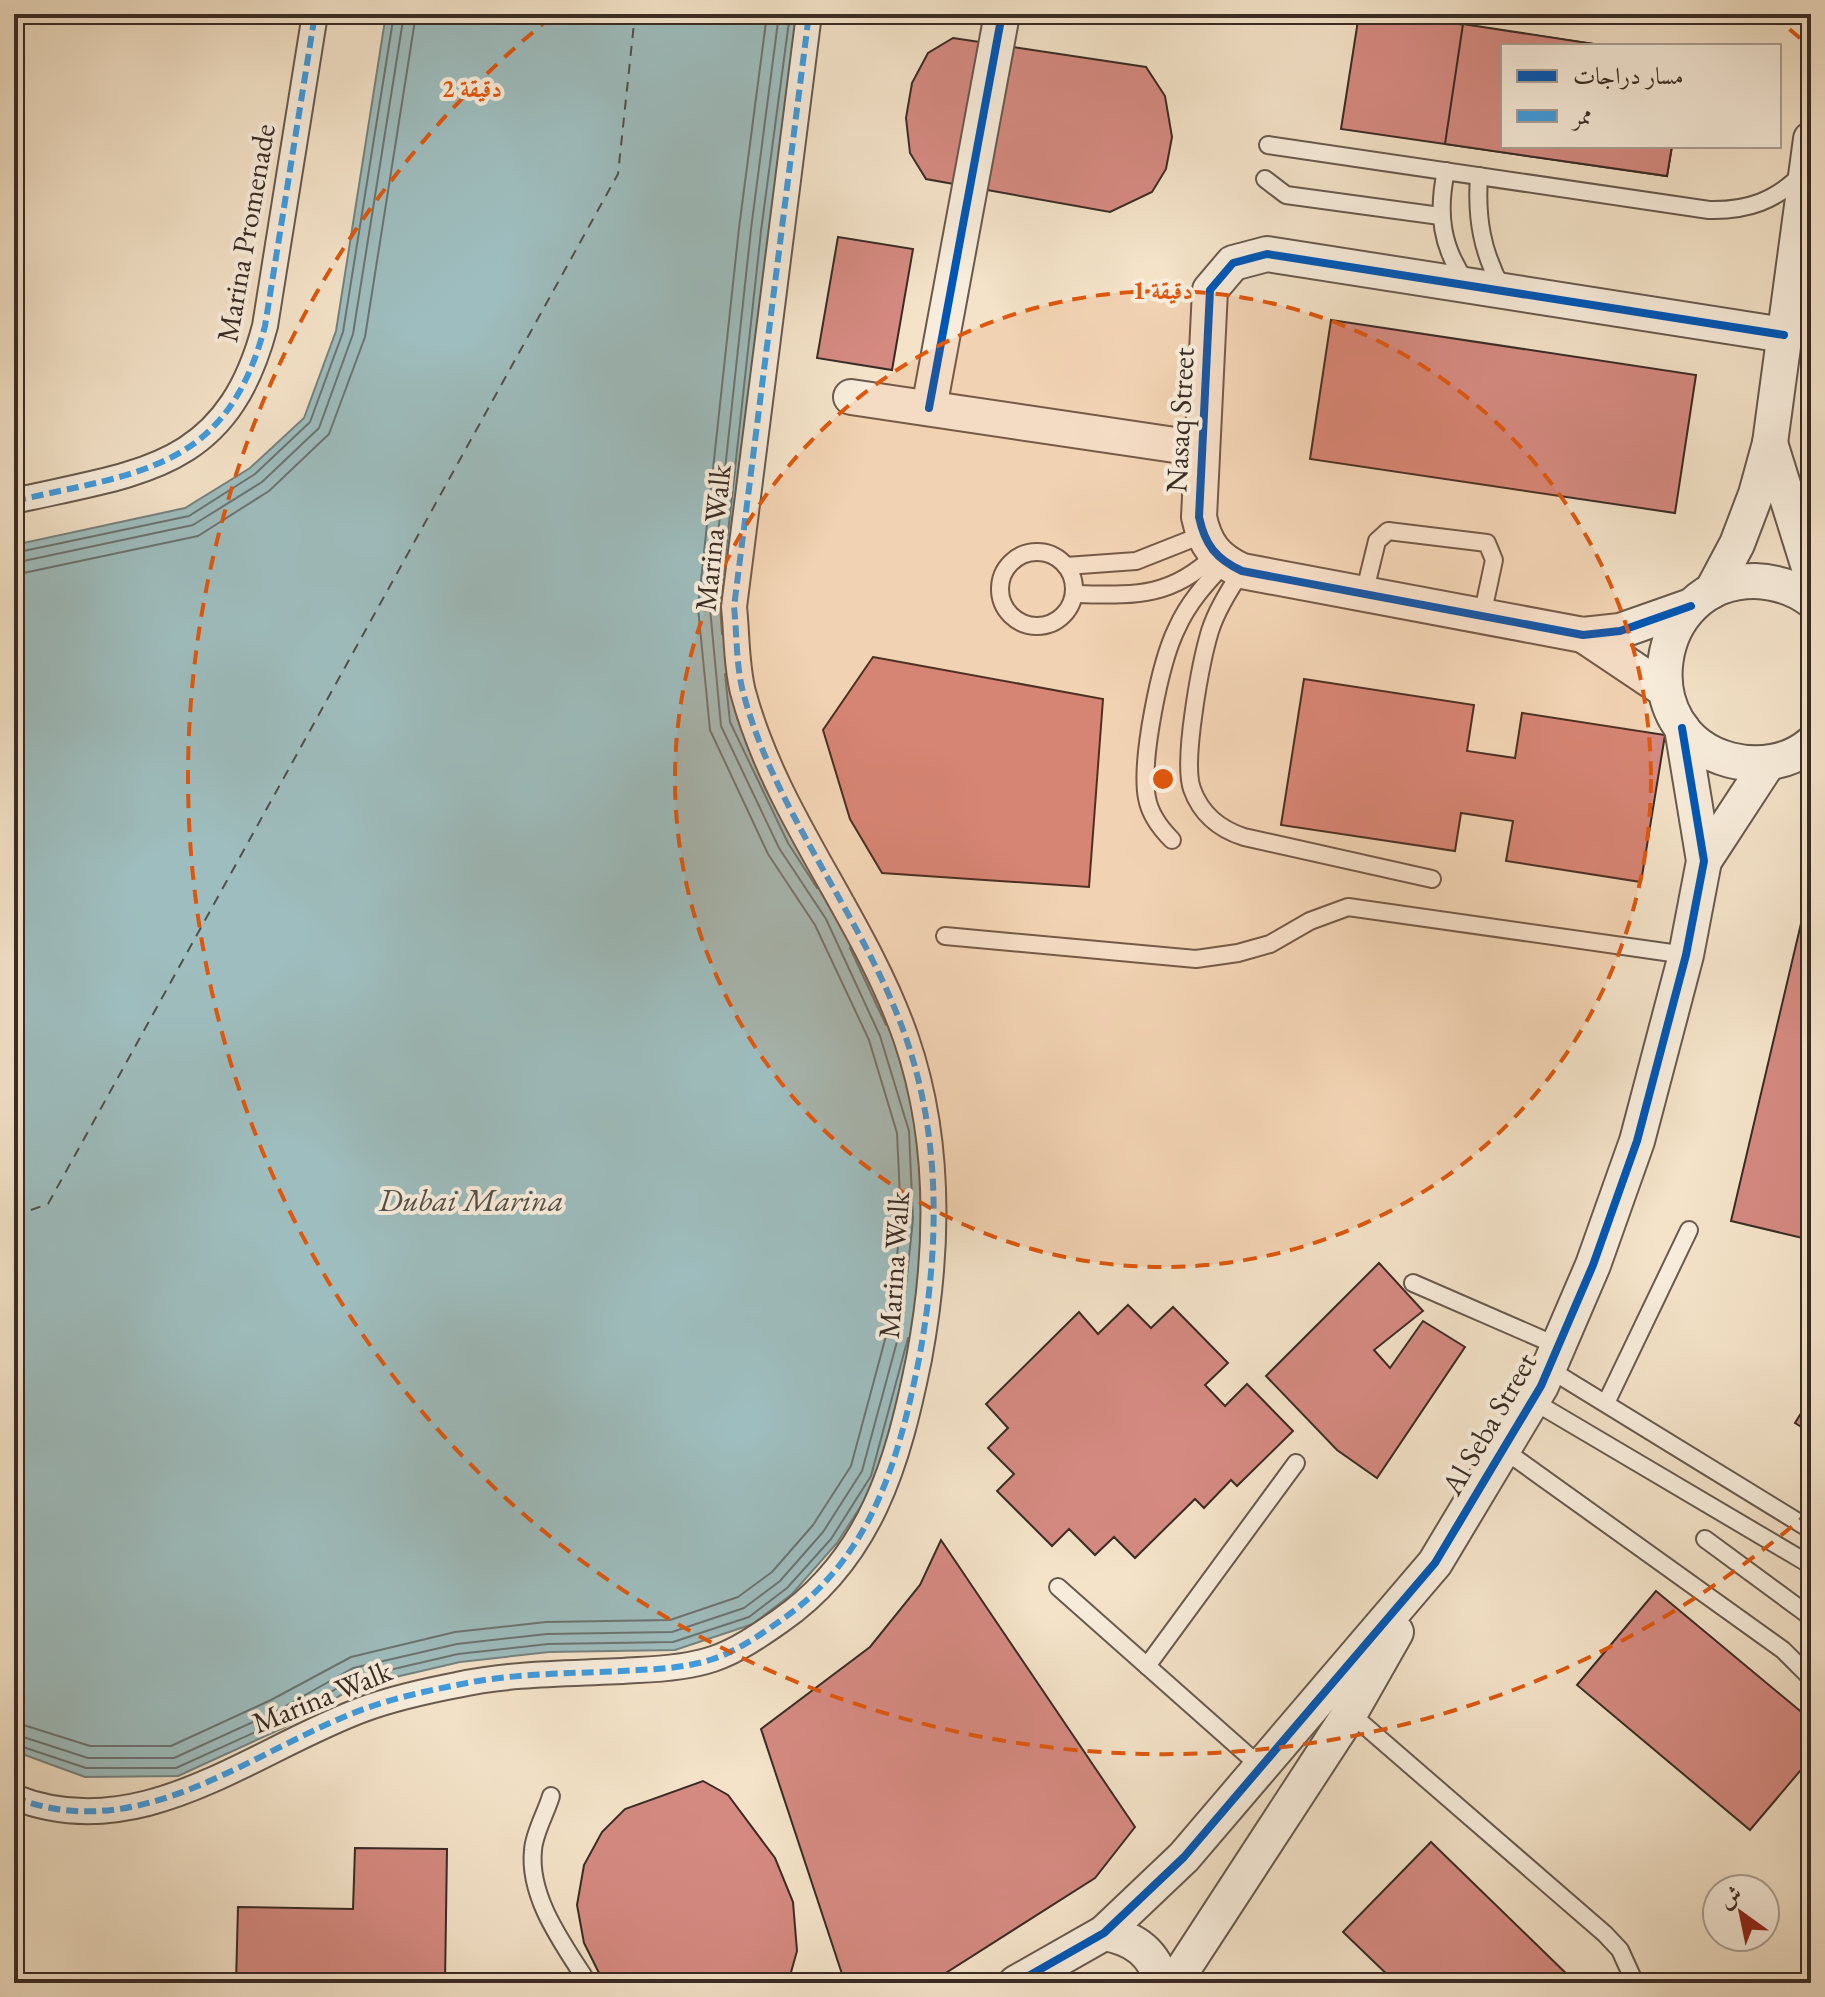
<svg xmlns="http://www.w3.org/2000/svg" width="1825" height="1997" viewBox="0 0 1825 1997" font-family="'EB Garamond',Amiri,serif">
  <rect width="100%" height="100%" fill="#f4e3c9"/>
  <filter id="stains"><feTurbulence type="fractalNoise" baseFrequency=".0025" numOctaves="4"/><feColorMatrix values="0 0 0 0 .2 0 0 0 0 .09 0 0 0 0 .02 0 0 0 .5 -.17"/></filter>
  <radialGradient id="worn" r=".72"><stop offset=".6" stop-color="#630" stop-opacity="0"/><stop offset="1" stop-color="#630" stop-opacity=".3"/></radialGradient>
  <path fill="#9ebdbe" stroke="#768381" stroke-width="2" d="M 386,14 L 798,14 L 769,232 L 728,607 L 737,718 L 795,840 L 897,1030 L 927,1128 L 920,1326 L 879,1478 L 837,1543 L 792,1594 L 753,1624 L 675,1650 L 549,1652 L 460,1662 L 357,1686 L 285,1727 L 178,1776 L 85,1777 L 14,1751 L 14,545 L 185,508 L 250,468 L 304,418 L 336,331 Z"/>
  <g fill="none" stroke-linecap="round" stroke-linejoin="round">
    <g stroke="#6c7472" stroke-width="2">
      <path d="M 14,553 L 189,516 L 255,474 L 310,422 L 343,332 L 394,14"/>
      <path d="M 14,563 L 193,525 L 262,482 L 319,428 L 353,334 L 404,14"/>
      <path d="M 14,575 L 198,536 L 269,491 L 329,434 L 365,337 L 416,14"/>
      <path d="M 722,634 L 720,606 L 761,231 L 790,14"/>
      <path d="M 725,674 L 730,722 L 788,843 L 817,888"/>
      <path d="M 850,948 L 886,1025"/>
      <path d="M 14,1722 L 90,1746 L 171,1746 L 271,1700 L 351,1657 L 455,1632 L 546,1622 L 670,1620 L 738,1597 L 772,1572 L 813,1525 L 851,1466 L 890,1321 L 901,1218 L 897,1133 L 869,1040 L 815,925 L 768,854 L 710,730 L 698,608 L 739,228 L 767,14"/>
      <path d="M 14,1734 L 88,1758 L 174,1758 L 277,1711 L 353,1668 L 457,1644 L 547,1634 L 672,1632 L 744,1608 L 780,1581 L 823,1532 L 862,1471 L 902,1323 L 913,1219 L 909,1131 L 880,1036 L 826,919 L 779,848 L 721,726 L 710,608 L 751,229 L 779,14"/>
      <path d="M 14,1744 L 86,1768 L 176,1768 L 282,1720 L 355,1678 L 458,1654 L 548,1644 L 673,1642 L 749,1617 L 787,1588 L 831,1539 L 871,1476 L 908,1338"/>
    </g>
    <path stroke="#53504b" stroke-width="2" stroke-dasharray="10 8" stroke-linecap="butt" d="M 14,1216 L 48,1204 L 618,174 L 635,14"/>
  </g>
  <g fill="#d58a81" stroke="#3a2c25" stroke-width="2">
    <path d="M 1359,14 L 1390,14 L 1607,46 L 1503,46 L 1503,146 L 1672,146 L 1667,176 L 1341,129 Z"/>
    <path d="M 1463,24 L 1607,46 L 1503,46 L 1503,146 L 1672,146 L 1667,176 L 1445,144 Z"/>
    <path d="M 953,38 L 1146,67 L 1165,96 L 1172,137 L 1166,169 L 1152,192 L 1110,212 L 926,179 L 910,153 L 906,118 L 912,83 L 928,53 Z"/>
    <path d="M 838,237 L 913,249 L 892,370 L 817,358 Z"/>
    <path d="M 1331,320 L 1696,375 L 1675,513 L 1310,459 Z"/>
    <path d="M 873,657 L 1103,699 L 1089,887 L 882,873 L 850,819 L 823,730 Z"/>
    <path d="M 1304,679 L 1474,705 L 1467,751 L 1515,758 L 1522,713 L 1665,735 L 1641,882 L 1506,861 L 1513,821 L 1461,813 L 1455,851 L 1281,825 Z"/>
    <path d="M 1811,881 L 1811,1240 L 1731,1221 Z"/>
    <path d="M 1379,1263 L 1423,1311 L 1374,1350 L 1390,1368 L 1423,1321 L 1465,1347 L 1377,1478 L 1337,1450 L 1266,1376 Z"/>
    <path d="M 1128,1305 L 1151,1328 L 1173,1307 L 1228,1363 L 1205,1385 L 1225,1406 L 1247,1384 L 1293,1431 L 1237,1486 L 1231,1480 L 1204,1508 L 1195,1499 L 1135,1558 L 1114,1537 L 1095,1555 L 1069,1529 L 1052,1546 L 997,1491 L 1014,1474 L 988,1448 L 1008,1428 L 986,1404 L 1079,1312 L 1098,1334 Z"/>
    <path d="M 1811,1397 L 1811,1433 L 1795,1423 Z"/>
    <path d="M 941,1540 L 1135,1827 L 1095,1878 L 930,1983 L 845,1983 L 761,1729 L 870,1647 L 920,1585 Z"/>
    <path d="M 1656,1591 L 1811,1720 L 1811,1758 L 1750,1830 L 1577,1685 Z"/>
    <path d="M 703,1781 L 728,1795 L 775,1858 L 793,1902 L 797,1951 L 788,1983 L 604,1983 L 584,1943 L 577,1905 L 584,1865 L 602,1832 L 625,1809 Z"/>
    <path d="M 1431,1842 L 1576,1983 L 1396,1983 L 1343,1932 Z"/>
    <path d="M 355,1848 L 447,1849 L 445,1983 L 236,1983 L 238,1907 L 353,1909 Z"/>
  </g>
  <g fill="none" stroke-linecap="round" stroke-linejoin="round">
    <defs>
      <g id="service">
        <path d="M 1268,145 L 1709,210 C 1747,211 1776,201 1803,173"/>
        <path d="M 1446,171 C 1437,212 1441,248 1467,283"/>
        <path d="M 1479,176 C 1476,218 1482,253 1503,290"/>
        <path d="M 1265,179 L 1286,195 L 1440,216"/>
        <circle cx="1037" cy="589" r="37"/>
        <path d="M 1066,566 L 1136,561 L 1202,535"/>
        <path d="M 1242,571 C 1229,590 1217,609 1210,631 C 1201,661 1182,761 1192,789 C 1201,814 1219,829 1244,837 L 1432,879"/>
        <path d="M 1074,594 C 1132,595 1170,599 1215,555"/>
        <path d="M 1364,594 L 1377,541 L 1388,531 L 1487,543 L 1494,560 L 1482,616"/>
        <path d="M 1172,840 C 1160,828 1150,815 1147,798 C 1140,761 1160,662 1177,628 C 1188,603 1206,583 1225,563"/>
        <path d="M 945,936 L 1196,959 L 1238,953 L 1270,944 L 1310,921 L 1348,907 L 1686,955"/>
        <path d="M 1413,1283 L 1560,1347"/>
        <path d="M 1549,1369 L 1811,1530"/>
        <path d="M 1533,1401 L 1809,1564"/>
        <path d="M 1606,1403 L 1689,1230"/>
        <path d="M 1504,1450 L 1783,1650 L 1811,1678"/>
        <path d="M 1705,1539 L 1811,1617"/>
        <path d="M 1058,1587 L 1261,1767"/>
        <path d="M 1147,1666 L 1296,1463"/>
        <path d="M 1350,1713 L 1605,1934 L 1620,1950 L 1635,1983"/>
        <path d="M 551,1796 C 546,1813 534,1833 533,1850 C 528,1898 564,1945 588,1983"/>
      </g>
      <g id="pedestrian">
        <path d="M 14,501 C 141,472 227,470 265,326 L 315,14"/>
        <path d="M 14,1797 C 140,1848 252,1750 364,1709 C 394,1698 426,1691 457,1685 C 515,1672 579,1674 638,1670 C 663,1669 689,1667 713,1659 C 737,1651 760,1635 780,1621 C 871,1558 898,1463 919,1359 C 939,1252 942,1142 906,1038 C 864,917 776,816 743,692 C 736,665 737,634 734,607 L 809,14"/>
      </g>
      <g id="minor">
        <path d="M 851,397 L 1202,449"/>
        <path d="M 929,408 L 1002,14"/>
        <path d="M 1770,443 L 1811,574"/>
        <path d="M 1712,591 L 1737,544 L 1756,494 L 1770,443 L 1811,139"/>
        <path d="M 1811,600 C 1794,587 1776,582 1755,581 C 1651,580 1629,733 1730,760 C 1758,767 1789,763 1811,744"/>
        <path d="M 1691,606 L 1620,631 L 1583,635 L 1242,571 C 1216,559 1205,545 1199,517 L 1210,290 L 1233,263 L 1267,254 L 1784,335"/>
        <path d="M 1583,635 L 1665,690"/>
        <path d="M 1704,861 L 1768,763"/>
        <path d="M 1104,1933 C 1134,1938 1154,1952 1162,1983"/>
        <path d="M 1016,1983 L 1104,1933 L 1184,1857 L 1435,1563 L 1541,1386 L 1593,1265 L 1637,1141 L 1686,955 L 1704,861 L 1682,728"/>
        <path d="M 1174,1983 L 1350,1713 L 1396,1632"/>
      </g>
    </defs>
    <use href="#service" stroke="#685a4e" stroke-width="20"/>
    <use href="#pedestrian" stroke="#685a4e" stroke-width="28"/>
    <use href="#minor" stroke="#685a4e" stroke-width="38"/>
    <use href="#service" stroke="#f8eddc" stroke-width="16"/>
    <use href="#pedestrian" stroke="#f8eddc" stroke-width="24"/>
    <use href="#minor" stroke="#f8eddc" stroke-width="34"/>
    <g stroke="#3e9ce0" stroke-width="6" stroke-dasharray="12 6" stroke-linecap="butt">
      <path d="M 14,501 C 141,472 227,470 265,326 L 315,14"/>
      <path d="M 14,1797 C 140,1848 252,1750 364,1709 C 394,1698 426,1691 457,1685 C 515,1672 579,1674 638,1670 C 663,1669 689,1667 713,1659 C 737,1651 760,1635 780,1621 C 871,1558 898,1463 919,1359 C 939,1252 942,1142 906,1038 C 864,917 776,816 743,692 C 736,665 737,634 734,607 L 809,14"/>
    </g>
    <defs>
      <g id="cycleway">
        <path d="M 929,408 L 1002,14"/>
        <path d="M 1691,606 L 1620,631 L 1583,635 L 1242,571 C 1216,559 1205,545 1199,517 L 1210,290 L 1233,263 L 1267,254 L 1784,335"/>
        <path d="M 1016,1983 L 1104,1933 L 1184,1857 L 1435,1563 L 1541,1386 L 1593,1265 L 1637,1141 L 1686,955 L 1704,861 L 1682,728"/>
      </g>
    </defs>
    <use href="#cycleway" stroke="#f8eddc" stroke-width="13"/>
    <use href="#cycleway" stroke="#0057b8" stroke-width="8"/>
  </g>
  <circle cx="1163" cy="779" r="488" fill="#df570d" fill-opacity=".12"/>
  <g fill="none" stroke="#df570d" stroke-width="4" stroke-dasharray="14 10">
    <circle cx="1163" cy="779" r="488"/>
    <path d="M1810 1511A977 977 0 1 1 555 14M1771 14A977 977 0 0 1 1810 47"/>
  </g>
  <g text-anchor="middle" stroke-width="8" stroke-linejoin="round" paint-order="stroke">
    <g font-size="30" fill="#3a2c25" stroke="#f8eddc">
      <text transform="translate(246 233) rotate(-80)" y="10">Marina Promenade</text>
      <text transform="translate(1180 420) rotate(-87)" y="10">Nasaq Street</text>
      <text transform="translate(713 538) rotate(-84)" y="10">Marina Walk</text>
      <text transform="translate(894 1265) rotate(-86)" y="10">Marina Walk</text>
      <text transform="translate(1489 1424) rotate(-60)" y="10">Al Seba Street</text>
      <text transform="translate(322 1697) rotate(-22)" y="10">Marina Walk</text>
    </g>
    <g font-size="32" font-style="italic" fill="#53504b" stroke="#f8eddc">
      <text x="471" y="1211">Dubai Marina</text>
    </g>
  </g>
  <circle cx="1163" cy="779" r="12" fill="#df570d" stroke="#f8eddc" stroke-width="4"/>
  <g font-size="24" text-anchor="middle" font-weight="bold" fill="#df570d" stroke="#f8eddc" stroke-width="8" stroke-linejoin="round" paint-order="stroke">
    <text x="472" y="97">2 دقيقة</text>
    <text x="1163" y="299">1 دقيقة</text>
  </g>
  <rect width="1825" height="1997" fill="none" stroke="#f4e3c9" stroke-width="48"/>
  <rect x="16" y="16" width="1793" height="1965" fill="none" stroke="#3a2c25" stroke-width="4"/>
  <rect x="24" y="24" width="1777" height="1949" fill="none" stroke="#3a2c25" stroke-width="2"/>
  <rect x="1501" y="44" width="280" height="104" fill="#f8eddc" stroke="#aca093" stroke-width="2"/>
  <rect x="1517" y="70" width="40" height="12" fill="#0057b8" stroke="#aca093" stroke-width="2"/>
  <text x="1573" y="84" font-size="24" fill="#3a2c25">مسار دراجات</text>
  <rect x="1517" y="110" width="40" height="12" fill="#3e9ce0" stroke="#aca093" stroke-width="2"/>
  <text x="1573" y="124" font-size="24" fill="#3a2c25">ممر</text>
  <g transform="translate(1741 1913) rotate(327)"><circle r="38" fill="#f8eddc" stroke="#aca093" stroke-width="2"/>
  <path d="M0-6L14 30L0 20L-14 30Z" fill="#8f2418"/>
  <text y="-12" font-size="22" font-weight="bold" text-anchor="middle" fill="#3a2c25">ش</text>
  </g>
  <rect width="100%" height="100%" filter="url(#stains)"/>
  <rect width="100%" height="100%" fill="url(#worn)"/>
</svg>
